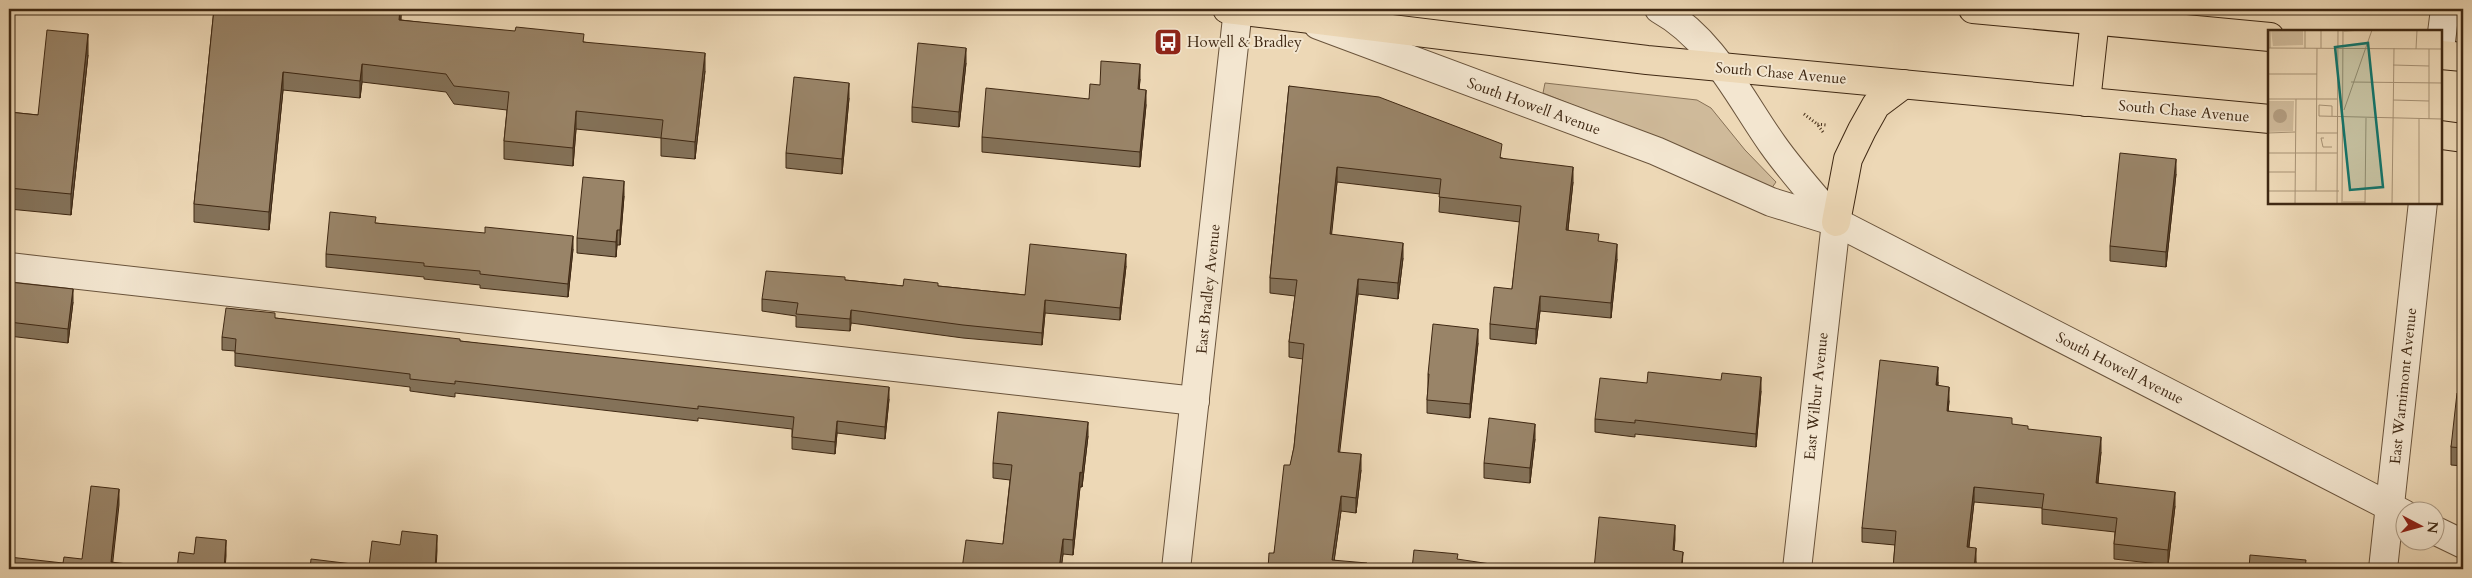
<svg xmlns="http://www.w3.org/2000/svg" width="2472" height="578" viewBox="0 0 2472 578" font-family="Cardo,serif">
  <rect width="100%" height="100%" fill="#edd8b6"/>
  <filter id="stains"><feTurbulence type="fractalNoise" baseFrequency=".004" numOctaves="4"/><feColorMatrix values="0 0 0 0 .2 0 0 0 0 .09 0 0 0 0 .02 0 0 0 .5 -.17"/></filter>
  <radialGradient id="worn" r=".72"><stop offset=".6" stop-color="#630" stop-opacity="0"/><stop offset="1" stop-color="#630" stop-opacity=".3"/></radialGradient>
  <path fill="#cfba9a" stroke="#877156" d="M 1545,83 L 1697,100 L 1711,108 L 1745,150 L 1776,182 L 1771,189 L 1725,166 L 1543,93 Z"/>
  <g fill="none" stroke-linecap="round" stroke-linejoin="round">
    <defs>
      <g id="minor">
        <path d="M 1659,9 C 1713,39 1739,97 1773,145 C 1792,172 1815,197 1836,222"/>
        <path d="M 1318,25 L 1656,151 L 1771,202 L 1836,222 L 2404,514"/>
        <path d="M 2441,41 L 2445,9"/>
        <path d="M 9,267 L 1195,401"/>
        <path d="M 2434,530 L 2463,544"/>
        <path d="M 1176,569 L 1238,9"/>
        <path d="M 1797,569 L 1836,222"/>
        <path d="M 2383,569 L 2423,202"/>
      </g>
      <g id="major">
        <path d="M 1227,9 L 1647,60 L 2270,119"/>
        <path d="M 1973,9 L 2270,37"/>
        <path d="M 2441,55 L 2463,57"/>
        <path d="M 2086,102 L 2095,19"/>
        <path d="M 2441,135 L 2463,138"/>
        <path d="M 1836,222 L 1848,159 L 1862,130 L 1876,105 L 1904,84"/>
      </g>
    </defs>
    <use href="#minor" stroke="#6a543c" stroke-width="30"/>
    <use href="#major" stroke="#3f2813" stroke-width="30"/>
    <g stroke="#3f2813" stroke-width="3" stroke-dasharray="1 2.5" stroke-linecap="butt">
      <path d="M 1804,114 L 1817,124"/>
      <path d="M 1823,132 L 1817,124 L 1826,125"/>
    </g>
    <use href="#minor" stroke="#f3e6d0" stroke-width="28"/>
    <use href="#major" stroke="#edd8b6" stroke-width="28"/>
  </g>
  <g fill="#847259" stroke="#3f2813">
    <path d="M 214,9 L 401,9 L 401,20 L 584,42 L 705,71 L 695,159 L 661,156 L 661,138 L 576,129 L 573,166 L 504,159 L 504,141 L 507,110 L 454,104 L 446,92 L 362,82 L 360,98 L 283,90 L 269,230 L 194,222 L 194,204 Z"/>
    <path d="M 88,55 L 71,215 L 9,209 L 9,112 L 38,115 Z"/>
    <path d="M 966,63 L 959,127 L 912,122 L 912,107 Z"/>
    <path d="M 1140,79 L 1139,89 L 1146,105 L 1140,167 L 982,152 L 982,137 L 1089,99 L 1100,85 Z"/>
    <path d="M 1289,86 L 1573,182 L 1568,230 L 1599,242 L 1617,259 L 1611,318 L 1540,311 L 1536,344 L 1490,339 L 1490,324 L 1512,289 L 1520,222 L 1439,212 L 1440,194 L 1337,182 L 1331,235 L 1403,258 L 1398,299 L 1358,294 L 1339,452 L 1361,470 L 1356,513 L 1341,511 L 1334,560 L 1367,569 L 1274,553 L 1294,447 L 1303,359 L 1289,357 L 1289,342 L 1295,296 L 1270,293 L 1270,278 Z"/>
    <path d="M 849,98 L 842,174 L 786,168 L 786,153 Z"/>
    <path d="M 2176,174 L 2166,267 L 2110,261 L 2110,246 Z"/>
    <path d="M 624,196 L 620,245 L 617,245 L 616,257 L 577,253 L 577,238 Z"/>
    <path d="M 376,223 L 573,249 L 568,297 L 480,288 L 480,285 L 424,279 L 424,277 L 326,267 L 326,254 Z"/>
    <path d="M 1126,266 L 1120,320 L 1045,313 L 1042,345 L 963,338 L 851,323 L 850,331 L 796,327 L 796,316 L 762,311 L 762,299 L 845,280 L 903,286 L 938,286 L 1025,295 Z"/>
    <path d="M 9,282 L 73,302 L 68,343 L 9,336 Z"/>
    <path d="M 275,318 L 460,341 L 889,399 L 885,439 L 837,433 L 835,454 L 792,449 L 792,429 L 698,418 L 698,421 L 455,393 L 455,397 L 410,391 L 410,387 L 235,366 L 235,351 L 222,350 L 222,337 Z"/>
    <path d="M 1478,343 L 1470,418 L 1427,413 L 1427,400 L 1428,387 L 1428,374 Z"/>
    <path d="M 2463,379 L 2463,466 L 2451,465 L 2451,447 L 2462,393 Z"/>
    <path d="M 1938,382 L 1938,386 L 1949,401 L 1948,411 L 2012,425 L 2101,452 L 2098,483 L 2175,506 L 2168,565 L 2114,559 L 2114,544 L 2115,532 L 2042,524 L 2042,508 L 1974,502 L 1969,547 L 1976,562 L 1976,569 L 1893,569 L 1895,545 L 1862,542 L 1862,528 Z"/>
    <path d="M 1647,383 L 1761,391 L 1756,447 L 1635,434 L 1635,437 L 1595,432 L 1595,419 Z"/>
    <path d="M 1088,436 L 1082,487 L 1080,487 L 1073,555 L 1063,554 L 1061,569 L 962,569 L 1003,544 L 1010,480 L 993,478 L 993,463 Z"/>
    <path d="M 1535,439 L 1530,483 L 1484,478 L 1484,463 Z"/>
  </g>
  <g fill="#6b5c49" stroke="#3f2813">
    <path d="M 400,9 L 401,9 L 401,16 L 399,38 L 399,20 Z"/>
    <path d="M 88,34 L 88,55 L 71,215 L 71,194 Z"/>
    <path d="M 966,48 L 966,63 L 959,127 L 959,112 Z"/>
    <path d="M 705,53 L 705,71 L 695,159 L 695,142 Z"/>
    <path d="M 362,64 L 362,82 L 360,98 L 360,81 Z"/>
    <path d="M 1140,64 L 1140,79 L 1138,104 L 1138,89 Z"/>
    <path d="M 283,72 L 283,90 L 269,230 L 269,212 Z"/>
    <path d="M 849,83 L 849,98 L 842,174 L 842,159 Z"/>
    <path d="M 1146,90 L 1146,105 L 1140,167 L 1140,152 Z"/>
    <path d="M 576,111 L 576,129 L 573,166 L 573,148 Z"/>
    <path d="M 2176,159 L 2176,174 L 2166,267 L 2166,252 Z"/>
    <path d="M 1337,167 L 1337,182 L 1330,250 L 1330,234 Z"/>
    <path d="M 1573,167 L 1573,182 L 1566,246 L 1566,230 Z"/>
    <path d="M 624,181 L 624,196 L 620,245 L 620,230 Z"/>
    <path d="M 617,230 L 617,245 L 616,257 L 616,242 Z"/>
    <path d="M 573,236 L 573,249 L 568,297 L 568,284 Z"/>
    <path d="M 1403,243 L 1403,258 L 1398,299 L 1398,283 Z"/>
    <path d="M 1617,244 L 1617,259 L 1611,318 L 1611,303 Z"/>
    <path d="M 1126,254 L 1126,266 L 1120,320 L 1120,308 Z"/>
    <path d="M 1358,279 L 1358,294 L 1338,467 L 1338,452 Z"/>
    <path d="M 73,289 L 73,302 L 68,343 L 68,329 Z"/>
    <path d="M 1540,296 L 1540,311 L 1536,344 L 1536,329 Z"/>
    <path d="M 1045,300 L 1045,313 L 1042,345 L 1042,333 Z"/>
    <path d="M 851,310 L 851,323 L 850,331 L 850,319 Z"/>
    <path d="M 1478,329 L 1478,343 L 1470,418 L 1470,404 Z"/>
    <path d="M 1938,367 L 1938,382 L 1936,400 L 1936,385 Z"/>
    <path d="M 1761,377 L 1761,391 L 1756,447 L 1756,434 Z"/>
    <path d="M 889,387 L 889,399 L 885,439 L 885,427 Z"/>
    <path d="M 1949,387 L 1949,401 L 1947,425 L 1947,411 Z"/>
    <path d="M 837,421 L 837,433 L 835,454 L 835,442 Z"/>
    <path d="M 1088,422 L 1088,436 L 1082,487 L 1082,473 Z"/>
    <path d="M 1535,424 L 1535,439 L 1530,483 L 1530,468 Z"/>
    <path d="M 2101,437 L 2101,452 L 2096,497 L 2096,483 Z"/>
    <path d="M 1361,454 L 1361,470 L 1356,513 L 1356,498 Z"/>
    <path d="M 1080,472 L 1080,487 L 1073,555 L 1073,540 Z"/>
    <path d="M 1974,487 L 1974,502 L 1967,561 L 1967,547 Z"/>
    <path d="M 119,489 L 119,505 L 112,569 L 111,562 Z"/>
    <path d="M 2175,492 L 2175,506 L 2168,565 L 2168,550 Z"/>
    <path d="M 1341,496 L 1341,511 L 1333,569 L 1332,560 Z"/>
    <path d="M 1675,525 L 1675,540 L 1673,565 L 1673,550 Z"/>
    <path d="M 437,535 L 437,551 L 436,569 L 435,569 Z"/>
    <path d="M 1063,539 L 1063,554 L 1061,569 L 1059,569 Z"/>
    <path d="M 226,540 L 226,556 L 225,569 L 224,569 Z"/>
    <path d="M 1976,548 L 1976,569 L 1974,569 Z"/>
    <path d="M 1683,552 L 1682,569 L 1681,569 Z"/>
  </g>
  <g fill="#998468" stroke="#3f2813">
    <path d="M 214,9 L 400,9 L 399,20 L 515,31 L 516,27 L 584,34 L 583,42 L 705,53 L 695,142 L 661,138 L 663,120 L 576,111 L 573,148 L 504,141 L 509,92 L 454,86 L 446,74 L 362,64 L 360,81 L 283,72 L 269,212 L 194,204 Z"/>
    <path d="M 47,30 L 88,34 L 71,194 L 9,188 L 9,112 L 38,115 Z"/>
    <path d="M 918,43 L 966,48 L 959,112 L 912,107 Z"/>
    <path d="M 1101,61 L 1140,64 L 1138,89 L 1146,90 L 1140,152 L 982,137 L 986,88 L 1089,99 L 1090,84 L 1100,85 Z"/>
    <path d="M 794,77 L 849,83 L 842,159 L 786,153 Z"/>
    <path d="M 1289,86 L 1379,97 L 1502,144 L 1500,158 L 1573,167 L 1566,230 L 1599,234 L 1598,241 L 1617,244 L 1611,303 L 1540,296 L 1536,329 L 1490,324 L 1494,287 L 1512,289 L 1521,206 L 1439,197 L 1441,179 L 1337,167 L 1330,234 L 1403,243 L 1398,283 L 1358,279 L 1338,452 L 1361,454 L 1356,498 L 1341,496 L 1332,560 L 1367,563 L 1366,569 L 1268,569 L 1269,553 L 1274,553 L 1284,465 L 1290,465 L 1294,447 L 1304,344 L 1289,342 L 1297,280 L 1270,278 Z"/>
    <path d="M 2120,153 L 2176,159 L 2166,252 L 2110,246 Z"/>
    <path d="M 583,177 L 624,181 L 620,230 L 617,230 L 616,242 L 577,238 Z"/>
    <path d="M 330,212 L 376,217 L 375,223 L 485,233 L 485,227 L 573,236 L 568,284 L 480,274 L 480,271 L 424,266 L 424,263 L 326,254 Z"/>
    <path d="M 1030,244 L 1126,254 L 1120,308 L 1045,300 L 1042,333 L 963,325 L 851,310 L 850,319 L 796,314 L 798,303 L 762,299 L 766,271 L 845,277 L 845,280 L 903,286 L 904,279 L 938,283 L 938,286 L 1025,295 Z"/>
    <path d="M 9,282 L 73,289 L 68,329 L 9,322 Z"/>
    <path d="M 226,308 L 275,313 L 275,318 L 460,339 L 460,341 L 889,387 L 885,427 L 837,421 L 835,442 L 792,437 L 794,417 L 698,406 L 698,409 L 455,381 L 455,384 L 410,379 L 410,374 L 235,353 L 236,339 L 222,337 Z"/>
    <path d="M 1433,324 L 1478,329 L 1470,404 L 1427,400 L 1429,374 L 1428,374 Z"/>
    <path d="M 1880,360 L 1938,367 L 1936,385 L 1949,387 L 1947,411 L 2012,418 L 2012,424 L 2028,426 L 2028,429 L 2101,437 L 2096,483 L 2175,492 L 2168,550 L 2114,544 L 2117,518 L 2042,509 L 2044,494 L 1974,487 L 1967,547 L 1976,548 L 1974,569 L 1893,569 L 1896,531 L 1862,528 Z"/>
    <path d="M 1648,372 L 1721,380 L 1722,373 L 1761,377 L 1756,434 L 1635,420 L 1635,423 L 1595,419 L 1600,378 L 1647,383 Z"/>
    <path d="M 2463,379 L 2463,448 L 2451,447 L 2457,393 L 2462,393 Z"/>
    <path d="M 998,412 L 1088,422 L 1082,473 L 1080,472 L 1073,540 L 1063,539 L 1059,569 L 962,569 L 966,540 L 1003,544 L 1012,465 L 993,463 Z"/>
    <path d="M 1489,418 L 1535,424 L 1530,468 L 1484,463 Z"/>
    <path d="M 91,486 L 119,489 L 111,562 L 168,569 L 9,569 L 9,557 L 63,563 L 64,557 L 82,559 Z"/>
    <path d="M 1599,517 L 1675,525 L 1673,550 L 1683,552 L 1681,569 L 1594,569 Z"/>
    <path d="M 402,531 L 437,535 L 435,569 L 310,569 L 311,559 L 369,566 L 372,541 L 400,545 Z"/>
    <path d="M 196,537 L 226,540 L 224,569 L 177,569 L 179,552 L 194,554 Z"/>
    <path d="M 1414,550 L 1458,554 L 1457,559 L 1504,566 L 1504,569 L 1412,569 Z"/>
    <path d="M 2250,555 L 2306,560 L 2305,569 L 2249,569 Z"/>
  </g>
  <defs>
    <symbol id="bus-square" viewBox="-11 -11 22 22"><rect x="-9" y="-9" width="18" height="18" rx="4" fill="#8f2418" stroke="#f3e6d0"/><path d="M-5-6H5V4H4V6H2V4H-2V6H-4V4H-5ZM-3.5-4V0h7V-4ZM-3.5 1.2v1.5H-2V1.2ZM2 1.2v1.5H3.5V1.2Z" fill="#fff"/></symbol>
  </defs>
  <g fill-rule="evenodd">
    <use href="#bus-square" x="1152" y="26" width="32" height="32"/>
  </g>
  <g text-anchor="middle" stroke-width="4" stroke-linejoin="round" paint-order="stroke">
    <g font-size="15" fill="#3f2813" stroke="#f3e6d0" text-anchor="start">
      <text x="1187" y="47">Howell &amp; Bradley</text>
    </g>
    <g font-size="15" fill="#3f2813" stroke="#f3e6d0">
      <text transform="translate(1781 73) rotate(5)" y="5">South Chase Avenue</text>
      <text transform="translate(1534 106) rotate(20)" y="5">South Howell Avenue</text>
      <text transform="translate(2184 111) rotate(5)" y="5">South Chase Avenue</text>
      <text transform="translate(1208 289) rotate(-84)" y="5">East Bradley Avenue</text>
      <text transform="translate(2120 368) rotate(27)" y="5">South Howell Avenue</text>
      <text transform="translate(2403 386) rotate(-84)" y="5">East Warnimont Avenue</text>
      <text transform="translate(1816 396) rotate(-84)" y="5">East Wilbur Avenue</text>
    </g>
  </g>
  <g transform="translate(2268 30)">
    <rect width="174" height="174" fill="#edd8b6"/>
    <path d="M 3,0 L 35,0 L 35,15 L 5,16 ZM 0,71 L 26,71 L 25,101 L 0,102 Z" fill="#cfba9a"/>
    <path d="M5 86a7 7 0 1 1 14 0a7 7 0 1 1-14 0Z" fill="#b29c7f"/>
    <path fill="none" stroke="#a79275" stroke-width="1" d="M 76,1 L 97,0M 0,18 L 174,19M 2,18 L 2,0M 37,18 L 37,0M 53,18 L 53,0M 148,19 L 149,0M 125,35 L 161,36M 0,44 L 49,44M 83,52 L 174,53M 0,69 L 69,69M 125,70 L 161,71M 76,80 L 104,0M 64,86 L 64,76 L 51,75 L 51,86 L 174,89M 161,89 L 161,19M 0,103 L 27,102M 48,103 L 70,103M 56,108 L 53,108 L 55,117 L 64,117M 0,123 L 69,123M 0,142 L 27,142M 0,161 L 71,161M 48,161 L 49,18M 75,172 L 97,172M 27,174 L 28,69M 69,174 L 70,0M 74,174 L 75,0M 97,174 L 98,88M 124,174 L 126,18M 151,174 L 151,89"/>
    <path fill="#0f766e" fill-opacity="0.15" stroke="#0f766e" stroke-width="2.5" d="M 100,13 L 115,157 L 82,160 L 67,17 Z"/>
    <rect width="174" height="174" fill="none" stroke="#3f2813" stroke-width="2.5"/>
  </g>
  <rect width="2472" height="578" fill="none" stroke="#edd8b6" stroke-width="30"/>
  <rect x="10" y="10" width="2452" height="558" fill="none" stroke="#3f2813" stroke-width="2.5"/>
  <rect x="15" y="15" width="2442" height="548" fill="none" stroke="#3f2813"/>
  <g transform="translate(2420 526) rotate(96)"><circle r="24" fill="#f3e6d0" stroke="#ab9a84"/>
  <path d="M0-4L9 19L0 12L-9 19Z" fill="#8f2418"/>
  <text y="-8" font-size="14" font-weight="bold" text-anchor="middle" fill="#3f2813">N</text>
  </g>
  <rect width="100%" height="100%" filter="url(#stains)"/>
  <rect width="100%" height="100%" fill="url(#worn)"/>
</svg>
